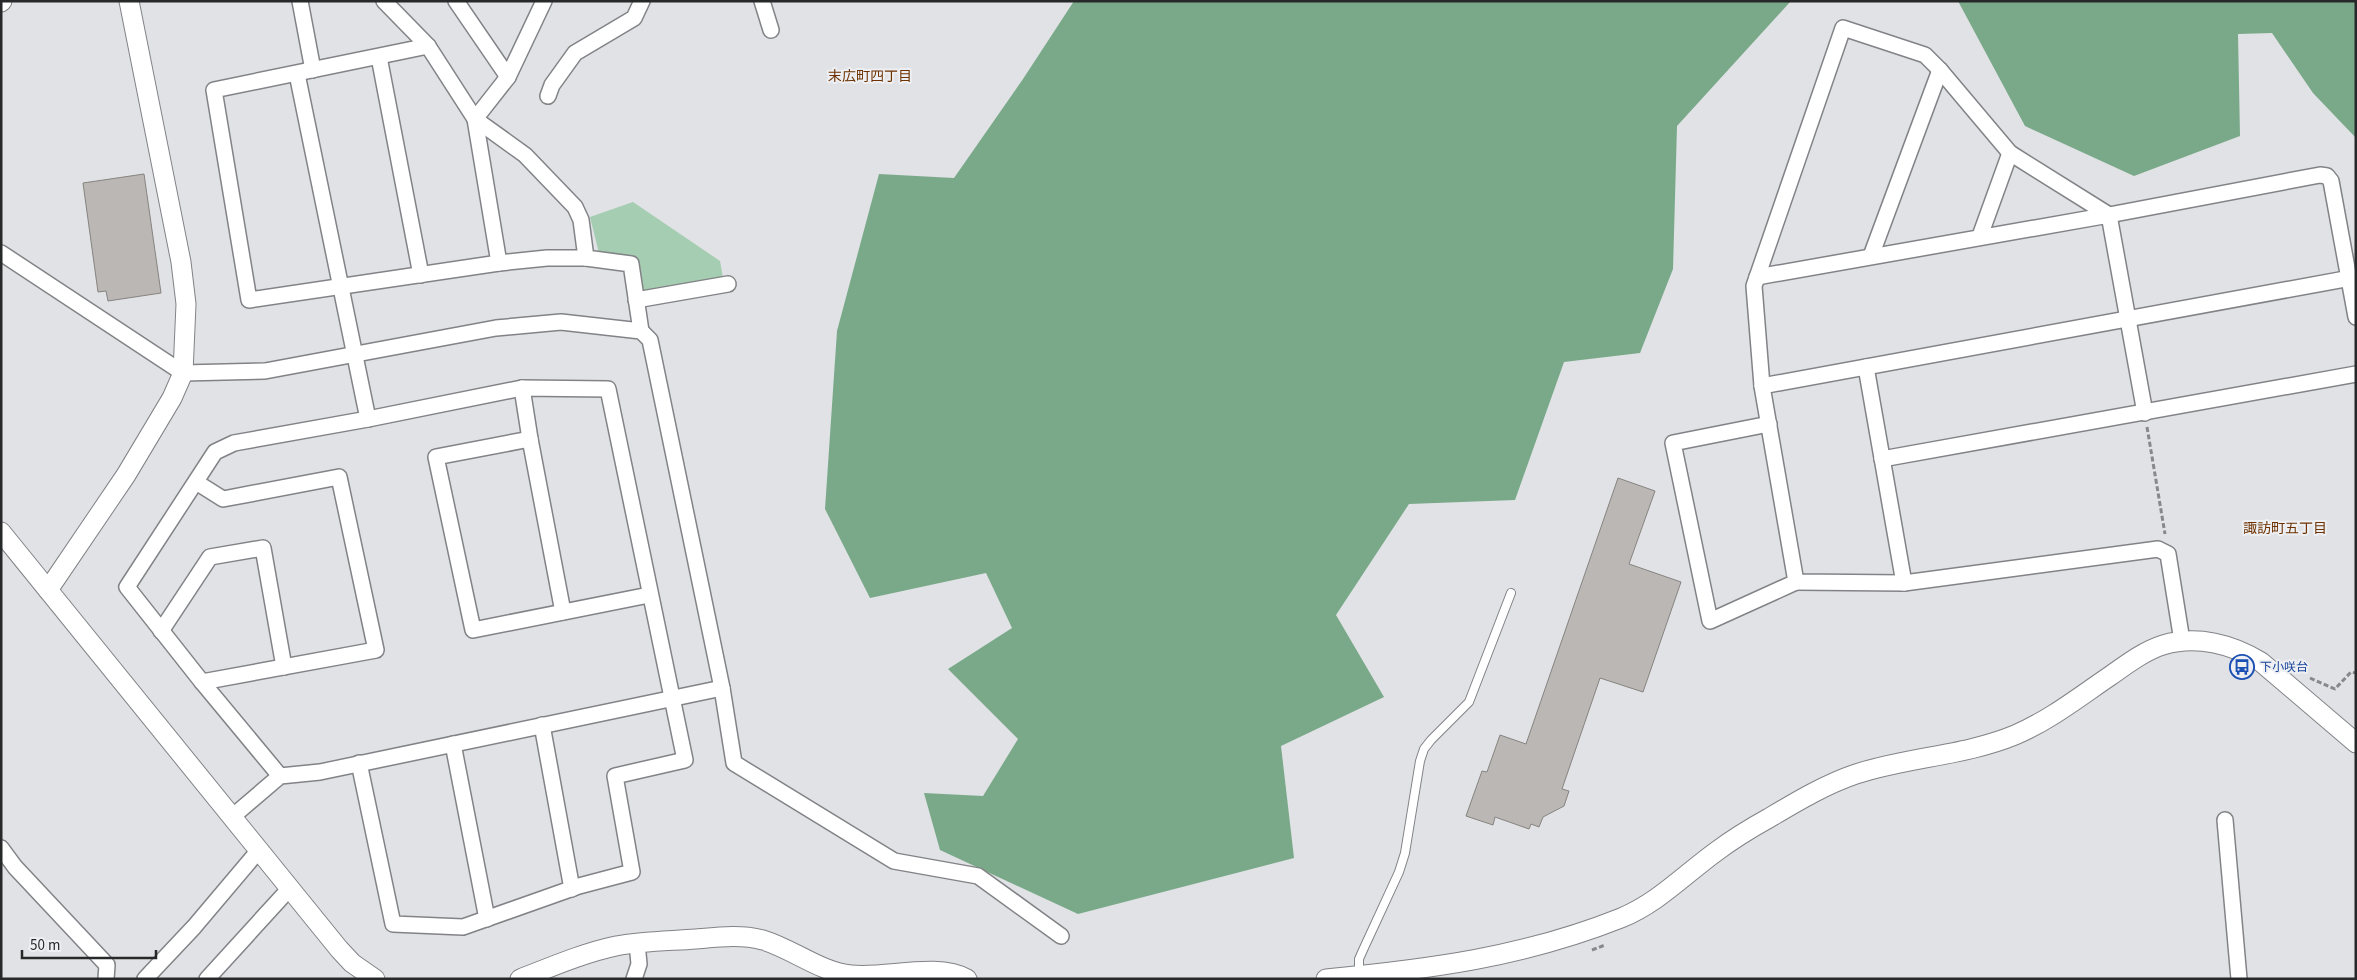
<svg xmlns="http://www.w3.org/2000/svg" width="2357" height="980" viewBox="0 0 2357 980" font-family="'Source Sans 3','Noto Sans JP',sans-serif">
  <rect width="100%" height="100%" fill="#e0e2e5"/>
  <path fill="#a4cdb1" d="M 633,202 L 720,261 L 723,278 L 644,292 L 636,260 L 599,253 L 590,217 Z"/>
  <g fill="#7aa989">
    <path d="M 1074,1 L 1791,1 L 1677,126 L 1673,269 L 1640,353 L 1564,362 L 1515,500 L 1409,504 L 1336,615 L 1384,697 L 1281,746 L 1294,858 L 1078,914 L 940,850 L 924,793 L 983,796 L 1018,739 L 948,669 L 1012,628 L 986,573 L 870,598 L 825,509 L 837,331 L 879,174 L 954,178 L 1023,79 Z"/>
    <path d="M 1958,1 L 2356,1 L 2356,138 L 2313,93 L 2272,33 L 2238,34 L 2240,136 L 2134,176 L 2025,126 Z"/>
  </g>
  <g fill="#bab7b4" stroke="#868380">
    <path d="M 144,174 L 161,293 L 108,301 L 106,291 L 98,292 L 83,183 Z"/>
    <path d="M 1618,478 L 1655,491 L 1629,564 L 1681,582 L 1643,692 L 1600,678 L 1562,789 L 1569,791 L 1564,806 L 1543,817 L 1539,827 L 1531,824 L 1529,829 L 1495,817 L 1493,825 L 1466,816 L 1482,771 L 1487,772 L 1500,735 L 1526,744 Z"/>
  </g>
  <g fill="none" stroke-linecap="round" stroke-linejoin="round">
    <defs>
      <path id="service" d="M 1359,976 L 1359,959 L 1363,950 L 1399,872 L 1405,853 L 1420,761 L 1424,749 L 1431,740 L 1469,702 L 1511,593"/>
      <g id="minor">
        <path d="M 300,1 L 313,70"/>
        <path d="M 384,1 L 428,46 L 475,119 L 525,155 L 575,207 L 581,220 L 586,258 L 631,264 L 641,331"/>
        <path d="M 456,1 L 508,77 L 544,1"/>
        <path d="M 762,1 L 771,30"/>
        <path d="M 428,46 L 214,90 L 249,300 L 499,263 L 475,119 L 508,77"/>
        <path d="M 379,57 L 421,275"/>
        <path d="M 297,74 L 368,419"/>
        <path d="M 548,96 L 552,85 L 575,53 L 634,18 L 642,1"/>
        <path d="M 1980,236 L 2010,153"/>
        <path d="M 1,253 L 183,373 L 265,371 L 496,328 L 561,322 L 641,331 L 650,340 L 722,688 L 734,763 L 894,861 L 978,876 L 1061,936"/>
        <path d="M 1871,256 L 1940,70"/>
        <path d="M 499,263 L 547,258 L 586,258"/>
        <path d="M 1757,277 L 2109,215 L 2145,413"/>
        <path d="M 636,300 L 728,284"/>
        <path d="M 1866,367 L 1904,583"/>
        <path d="M 1762,386 L 1754,286 L 1843,28 L 1925,55 L 1940,70 L 2010,153 L 2109,215 L 2320,175 L 2327,176 L 2331,181 L 2356,317"/>
        <path d="M 522,388 L 530,439 L 563,612"/>
        <path d="M 1769,424 L 1673,443 L 1710,621 L 1796,582"/>
        <path d="M 530,439 L 436,457 L 473,630 L 649,595"/>
        <path d="M 1882,459 L 2356,374"/>
        <path d="M 196,482 L 223,499 L 339,477 L 376,650 L 202,682"/>
        <path d="M 161,631 L 210,557 L 263,548 L 284,667"/>
        <path d="M 2182,641 L 2168,554 L 2158,549 L 1904,583 L 1796,582 L 1762,386 L 2356,277"/>
        <path d="M 542,725 L 572,889"/>
        <path d="M 453,744 L 487,919"/>
        <path d="M 280,776 L 202,682 L 127,587 L 215,452 L 234,443 L 368,419 L 522,388 L 608,389 L 685,760 L 615,776 L 632,872 L 579,886 L 463,927 L 393,924 L 359,763"/>
        <path d="M 232,817 L 280,776 L 320,772 L 722,688"/>
        <path d="M 2225,820 L 2239,979"/>
        <path d="M 1,848 L 15,867 L 107,965 L 106,979"/>
        <path d="M 145,979 L 194,927 L 259,850"/>
        <path d="M 207,979 L 290,888"/>
        <path d="M 634,979 L 639,964 L 637,943"/>
      </g>
      <g id="tertiary">
        <path d="M 1,2 L 2,1"/>
        <path d="M 1,532 L 339,949 L 352,963 L 375,979"/>
        <path d="M 48,590 L 126,475 L 172,398 L 183,373 L 186,304 L 181,262 L 129,1"/>
        <path d="M 520,979 C 551,967 583,953 616,946 C 642,941 669,941 696,939 C 718,937 741,934 763,940 C 793,949 820,972 851,975 C 886,979 936,962 967,979"/>
        <path d="M 1326,979 C 1430,969 1523,957 1621,918 C 1658,903 1685,874 1717,851 C 1733,839 1751,828 1769,818 C 1796,802 1826,784 1856,774 C 1908,757 1964,756 2015,735 C 2050,720 2079,697 2110,676 C 2127,664 2144,651 2163,645 C 2197,635 2232,644 2261,662 L 2356,743"/>
      </g>
    </defs>
    <use href="#service" stroke="#828387" stroke-width="10"/>
    <use href="#minor" stroke="#828387" stroke-width="18"/>
    <use href="#tertiary" stroke="#828387" stroke-width="21"/>
    <g stroke="#86888a" stroke-width="3" stroke-dasharray="5 2.5" stroke-linecap="butt">
      <path d="M 2147,427 L 2165,534"/>
      <path d="M 2310,678 L 2335,689 L 2351,672 L 2356,673"/>
      <path d="M 1592,950 L 1605,945"/>
    </g>
    <use href="#service" stroke="#fff" stroke-width="8"/>
    <use href="#minor" stroke="#fff" stroke-width="15"/>
    <use href="#tertiary" stroke="#fff" stroke-width="19"/>
  </g>
  <defs>
    <symbol id="bus-ring" viewBox="-11 -11 22 22"><circle r="9.5" fill="#edeff2" stroke="#1a4fb4" stroke-width="1.5"/><path d="M-5-6H5V4H4V6H2V4H-2V6H-4V4H-5ZM-3.5-4V0h7V-4ZM-3.5 1.2v1.5H-2V1.2ZM2 1.2v1.5H3.5V1.2Z" fill="#1a4fb4"/></symbol>
  </defs>
  <g fill-rule="evenodd">
    <use href="#bus-ring" x="2228" y="653" width="28" height="28"/>
  </g>
  <g text-anchor="middle" stroke-width="4" stroke-linejoin="round" paint-order="stroke">
    <g font-size="12" fill="#164399" stroke="#edeff2" text-anchor="start">
      <text x="2260" y="671">下小咲台</text>
    </g>
    <g font-size="14" fill="#6d3200" stroke="#edeff2">
      <text x="870" y="81">末広町四丁目</text>
      <text x="2285" y="533">諏訪町五丁目</text>
    </g>
  </g>
  <rect width="2357" height="980" fill="none" stroke="#272829" stroke-width="5"/>
  <path d="M22 950v8h134v-8" fill="none" stroke="#272829" stroke-width="2.5"/>
  <text x="30" y="950" font-size="15" fill="#272829" stroke="#edeff2" stroke-width="4" paint-order="stroke">50 m</text>
</svg>
